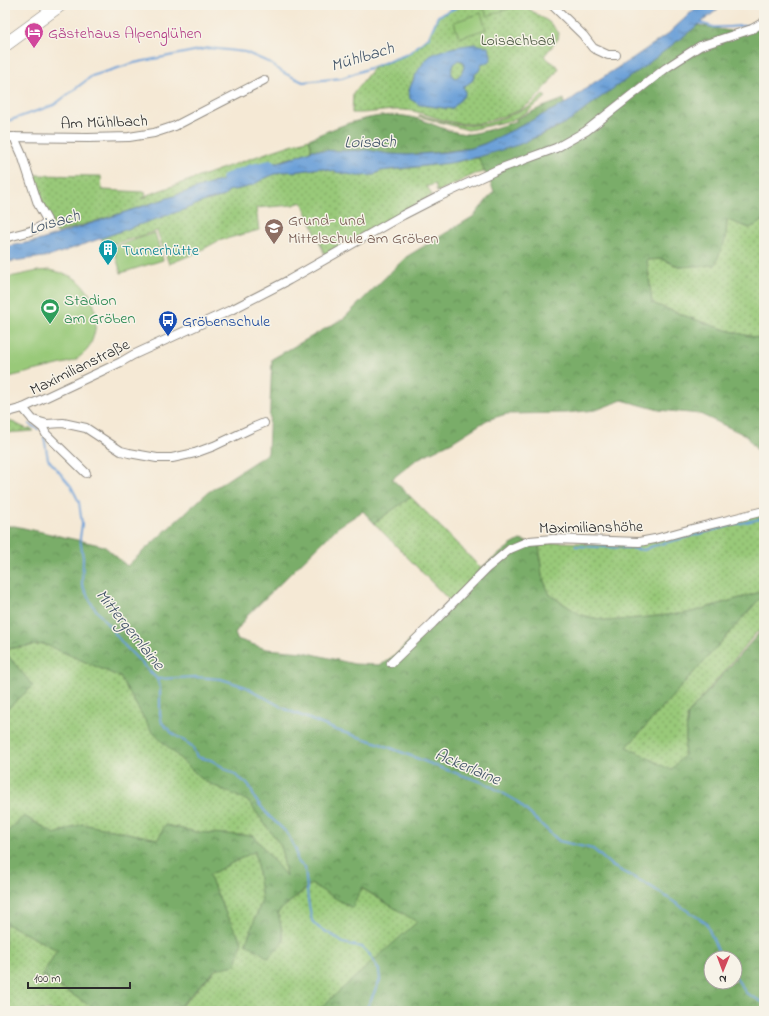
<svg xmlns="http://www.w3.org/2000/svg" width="769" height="1016" viewBox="0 0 769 1016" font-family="'Indie Flower',sans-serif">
  <defs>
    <pattern id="green-dots" width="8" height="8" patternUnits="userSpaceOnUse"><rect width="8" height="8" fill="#99c979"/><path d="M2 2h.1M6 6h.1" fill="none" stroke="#7da363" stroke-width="1.8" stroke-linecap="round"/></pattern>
    <pattern id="forest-crowns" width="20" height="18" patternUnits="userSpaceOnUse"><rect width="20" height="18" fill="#7aad69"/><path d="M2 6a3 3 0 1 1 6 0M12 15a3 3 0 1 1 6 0" fill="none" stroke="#648d57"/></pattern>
    <pattern id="water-ripples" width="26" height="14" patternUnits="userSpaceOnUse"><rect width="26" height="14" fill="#6ca0d8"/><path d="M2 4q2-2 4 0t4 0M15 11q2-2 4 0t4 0" fill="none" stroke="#5983af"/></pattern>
  </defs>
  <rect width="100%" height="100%" fill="#f7f3e8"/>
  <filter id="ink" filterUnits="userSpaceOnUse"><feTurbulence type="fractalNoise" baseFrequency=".025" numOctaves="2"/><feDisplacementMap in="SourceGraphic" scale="8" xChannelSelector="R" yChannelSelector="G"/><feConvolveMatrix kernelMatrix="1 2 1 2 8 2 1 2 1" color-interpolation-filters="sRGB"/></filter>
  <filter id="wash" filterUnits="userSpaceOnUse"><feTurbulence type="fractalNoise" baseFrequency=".012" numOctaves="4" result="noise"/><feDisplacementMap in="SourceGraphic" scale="16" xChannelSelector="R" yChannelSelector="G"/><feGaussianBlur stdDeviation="0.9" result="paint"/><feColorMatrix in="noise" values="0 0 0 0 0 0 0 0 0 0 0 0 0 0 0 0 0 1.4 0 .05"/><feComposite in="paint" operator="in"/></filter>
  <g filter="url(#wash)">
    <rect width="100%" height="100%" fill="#f5e9d5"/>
    <g fill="url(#green-dots)" stroke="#627a52" fill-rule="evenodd">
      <path d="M 462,5 L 523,5 L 549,22 L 559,33 L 558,39 L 544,56 L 559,68 C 551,80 542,94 530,103 C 518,113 488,122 473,124 C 466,124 458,123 452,122 C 436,119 421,111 404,110 C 387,109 370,114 352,113 L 353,94 L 373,68 L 408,54 L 429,37 L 438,16 ZM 488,47 L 479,71 L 475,74 L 472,81 L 463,87 L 452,109 L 420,105 L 408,92 L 415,75 Z"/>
      <path d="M 458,60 L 462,61 L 465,62 C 464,69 463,72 458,77 L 454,78 C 449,71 452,65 458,60 Z"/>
      <path d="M 543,95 L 546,97 L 527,112 L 512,120 L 479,128 L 468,130 L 418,116 L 419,115 C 431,118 443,122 455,124 C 477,128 495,122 515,113 C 519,111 524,109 529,107 C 534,104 538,99 543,95 Z"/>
      <path d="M 309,139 L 311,145 L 311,151 L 128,211 L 57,233 L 43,203 L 35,175 L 101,176 L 102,190 L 145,192 L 146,196 L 141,199 L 147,197 L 147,195 C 201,177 254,156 309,139 Z"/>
      <path d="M 479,158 L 485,172 L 475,174 L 437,192 L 435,184 L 426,187 L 428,188 L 432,195 L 325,255 L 302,202 L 293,205 L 256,208 L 259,230 L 218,241 L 196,253 L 169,264 L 157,231 L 104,247 L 102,238 L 205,201 L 225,196 L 228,191 L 244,188 L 253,185 L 263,179 L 280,172 L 301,171 L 320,168 L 336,172 L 358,176 L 374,175 L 381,171 L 411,168 Z"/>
      <path d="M 727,219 L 749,228 L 764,220 L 764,339 C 725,332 688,317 652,303 L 647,260 L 662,259 L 680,267 L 726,238 Z"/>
      <path d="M 5,420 C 11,420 21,427 28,429 L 29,428 L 32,429 L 34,431 L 5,433 Z"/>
      <path d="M 411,497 L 481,568 L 450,601 L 374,523 Z"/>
      <path d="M 764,513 L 764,591 L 688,613 L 609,621 L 581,615 L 549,594 L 542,576 L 539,545 L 560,542 L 632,545 Z"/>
      <path d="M 764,594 L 764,631 L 757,632 L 688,714 L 684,755 L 671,771 L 627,747 Z"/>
      <path d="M 44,644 L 120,677 L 152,732 L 204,781 L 248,801 L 281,846 L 286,877 L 254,836 L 196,832 L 166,825 L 158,839 L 82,824 L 55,834 L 24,816 L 5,834 L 5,711 L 33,686 L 5,652 L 5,649 Z"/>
      <path d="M 255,851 L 262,900 L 246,943 L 284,941 L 278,912 L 312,884 L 352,908 L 361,888 L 418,922 L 317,1011 L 165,1011 L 182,1005 L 242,942 L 227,916 L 209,875 Z"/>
      <path d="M 5,923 L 57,950 L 42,976 L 99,1011 L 5,1011 Z"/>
    </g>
    <g fill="url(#forest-crowns)" stroke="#526c4a" fill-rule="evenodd">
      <path d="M 764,22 L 764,220 L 750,228 L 727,220 L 726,238 L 715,265 L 680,267 L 662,259 L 647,260 L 652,303 C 688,317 725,332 764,339 L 764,455 L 760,454 L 745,435 L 700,414 L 659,410 L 622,400 L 596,410 L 566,413 L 506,414 L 487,420 L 452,442 L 417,459 L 392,479 L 411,497 L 374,523 L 363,511 L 338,527 L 247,616 L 235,633 L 237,639 L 266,649 L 304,652 L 354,664 L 381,665 L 396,654 L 450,601 L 481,568 L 511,545 L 520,540 L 539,545 L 542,576 L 550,595 L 581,615 L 608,621 L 688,613 L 764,591 L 764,594 L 627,747 L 671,770 L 684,755 L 688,714 L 759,633 L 764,632 L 764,1011 L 317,1011 L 417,922 L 362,888 L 352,908 L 311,884 L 278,912 L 284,941 L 268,958 L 246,943 L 262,900 L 255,851 L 209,875 L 227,916 L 242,942 L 236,965 L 216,969 L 181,1005 L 165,1011 L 99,1011 L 42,976 L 57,950 L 5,923 L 5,834 L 24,816 L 55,834 L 82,824 L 158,839 L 165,825 L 196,832 L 254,836 L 286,876 L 281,846 L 248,801 L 204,781 L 152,732 L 120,677 L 44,644 L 5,649 L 5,526 L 15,526 L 104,546 L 127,566 L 207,493 L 268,453 L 272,359 L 344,318 L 406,257 L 474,216 L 494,191 L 478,157 C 509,147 541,138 569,121 C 579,115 588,106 598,99 C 632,75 665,51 698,25 L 740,33 ZM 711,958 L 735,958 L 735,982 L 711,982 Z"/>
      <path d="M 564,99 L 565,104 L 491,141 L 472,148 L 440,152 L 408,155 L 389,154 L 356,150 L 345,151 L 313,150 L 311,151 L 311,145 L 309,139 C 338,126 378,110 410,117 C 423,119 435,126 448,130 C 454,132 463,134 469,134 C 485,132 501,126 516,121 L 516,119 L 540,108 Z"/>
      <path d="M 5,652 L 33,686 L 5,711 Z"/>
    </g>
    <g fill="#99c979" stroke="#627a52">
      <path d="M 483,5 L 510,5 L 511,8 L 487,16 Z"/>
      <path d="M 481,13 L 486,29 L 459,38 L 454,22 Z"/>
      <path d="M 155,233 L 163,260 L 121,273 L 113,247 Z"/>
      <path d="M 50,270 C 58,272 67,274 74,278 C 78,280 82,284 85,288 C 99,305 99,330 88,349 C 84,354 79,357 74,361 L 5,378 L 5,278 L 38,271 Z"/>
    </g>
    <g fill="url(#water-ripples)" stroke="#4c6682" fill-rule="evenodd">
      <path d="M 699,5 L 720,5 L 717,10 L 698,25 L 641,69 L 597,100 L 570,121 L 549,131 L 518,145 L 478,157 L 450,163 L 380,171 L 374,175 L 358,176 L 336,172 L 320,168 L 301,171 L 280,172 L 263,179 L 253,185 L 244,188 L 228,191 L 225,196 L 205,201 L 183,210 L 130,228 L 51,256 L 13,261 L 5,263 L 5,247 L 41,240 L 213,183 L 292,158 L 313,150 L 345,151 L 367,150 L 389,154 L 408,155 L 447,152 L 472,148 L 484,144 L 519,127 L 568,102 L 595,82 L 633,58 L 668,34 Z"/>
      <path d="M 475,44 L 488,47 L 491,54 L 491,60 L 488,63 L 482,63 L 479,71 L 475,74 L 472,81 L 463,87 L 465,90 L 465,95 L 452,109 L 420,105 L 410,99 C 408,90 410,87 414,79 C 417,71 424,61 430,56 C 443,48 461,46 475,44 ZM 458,60 L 462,61 L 464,62 C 464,69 463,72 458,77 L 454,78 C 449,71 452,65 458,60 Z"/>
    </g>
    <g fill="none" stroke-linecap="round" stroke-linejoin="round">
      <g stroke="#6ca0d8" stroke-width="2">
        <path d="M 700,23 L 714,27 L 729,27 L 753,25"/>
        <path d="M 5,122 L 54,105 L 92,76 L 134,63 L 209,48 L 245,52 L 268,62 L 284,73 L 303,82 L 342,78 L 408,54 L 429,37 L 438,16 L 462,5"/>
        <path d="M 29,424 L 38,429"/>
        <path d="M 44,437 L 48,459 L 71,486 L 79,502 L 82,524 L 80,538 L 83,558 L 82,585 L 93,606 L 124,645 L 157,679 L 160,688 L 160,714 L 162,723 L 172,733 L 192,746 L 197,757 L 211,760 L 231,772 L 249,785 L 255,799 L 269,816 L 287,833 L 296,850 L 297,861 L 305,868 L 308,900 L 312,921 L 319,928 L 334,936 L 343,943 L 362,947 L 370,955 L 379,970 L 380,980 L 367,1008 L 368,1011"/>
        <path d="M 575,546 L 627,548 L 644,550 L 653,546 L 737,524 L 764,518"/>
        <path d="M 157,679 L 195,677 L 221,679 L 246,687 L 285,709 L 336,730 L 378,743 L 444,769 L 485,783 L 515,800 L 559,841 L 593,849 L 612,866 L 650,886 L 706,923 L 719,953 L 723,958"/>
        <path d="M 735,976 L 746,993 L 764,1003"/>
      </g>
      <path stroke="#6ca0d8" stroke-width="12" d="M 228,179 L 252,170 L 270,166"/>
    </g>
  </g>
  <g filter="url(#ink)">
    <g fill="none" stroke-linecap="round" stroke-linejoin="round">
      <defs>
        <g id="street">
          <path d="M 552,5 L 583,35 L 593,48 L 608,55 L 616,55"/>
          <path d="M 5,137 L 88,138 L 129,137 L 154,133 L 175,126 L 264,80"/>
          <path d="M 5,238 C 16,234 42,231 47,220 L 38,204 L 22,155 L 14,137"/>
          <path d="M 23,408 L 33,420 L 43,428 L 46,434 L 86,473"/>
          <path d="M 5,413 L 23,408 L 121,362 L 133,355 L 231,310 L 289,280 L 403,215 L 438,197 L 499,169 L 556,148 L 586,131 L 666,68 L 700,46 L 752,29 L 764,22"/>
          <path d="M 33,420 L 47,424 L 63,423 L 86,428 L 121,451 L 129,453 L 157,458 L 172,458 L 195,453 L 214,446 L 252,428 L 264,423"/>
          <path d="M 391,663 L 433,623 L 486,569 L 510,549 L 529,541 L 553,539 L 639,542 L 655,539 L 688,530 L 764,511"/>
        </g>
        <path id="primary" d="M 5,45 L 60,5"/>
      </defs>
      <use href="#street" stroke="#908a80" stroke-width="10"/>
      <use href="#primary" stroke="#908a80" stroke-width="14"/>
      <use href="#street" stroke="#fff" stroke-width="8"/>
      <use href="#primary" stroke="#fff" stroke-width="13"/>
    </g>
  </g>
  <defs>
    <symbol id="hotel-pin" viewBox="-11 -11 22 30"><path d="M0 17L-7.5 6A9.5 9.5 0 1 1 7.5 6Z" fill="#d1479c" stroke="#f7f3e8"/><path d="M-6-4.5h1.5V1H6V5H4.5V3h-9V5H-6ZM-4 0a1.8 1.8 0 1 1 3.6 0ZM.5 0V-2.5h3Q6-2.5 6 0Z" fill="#fff"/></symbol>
    <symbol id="school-pin" viewBox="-11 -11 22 30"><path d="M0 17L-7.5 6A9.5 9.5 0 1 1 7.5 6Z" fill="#8d6e63" stroke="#f7f3e8"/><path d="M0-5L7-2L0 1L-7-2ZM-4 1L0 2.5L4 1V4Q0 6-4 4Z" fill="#fff"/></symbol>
    <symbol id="building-pin" viewBox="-11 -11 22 30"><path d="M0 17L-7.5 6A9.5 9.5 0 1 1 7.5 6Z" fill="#0f9aa8" stroke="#f7f3e8"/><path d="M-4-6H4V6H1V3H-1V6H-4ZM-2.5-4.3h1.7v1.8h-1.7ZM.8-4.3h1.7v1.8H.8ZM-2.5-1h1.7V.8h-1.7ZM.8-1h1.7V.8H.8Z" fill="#fff"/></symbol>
    <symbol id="stadium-pin" viewBox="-11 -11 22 30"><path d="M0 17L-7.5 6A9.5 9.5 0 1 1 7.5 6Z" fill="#2e9e5b" stroke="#f7f3e8"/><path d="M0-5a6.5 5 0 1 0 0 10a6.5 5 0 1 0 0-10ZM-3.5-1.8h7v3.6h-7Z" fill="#fff"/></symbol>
    <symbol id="bus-pin" viewBox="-11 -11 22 30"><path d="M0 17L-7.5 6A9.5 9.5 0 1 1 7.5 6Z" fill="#1a4fb4" stroke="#f7f3e8"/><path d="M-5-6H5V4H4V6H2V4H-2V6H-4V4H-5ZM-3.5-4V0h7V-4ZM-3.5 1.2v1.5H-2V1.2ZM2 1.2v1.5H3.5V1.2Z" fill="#fff"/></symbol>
  </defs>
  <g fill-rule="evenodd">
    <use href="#hotel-pin" x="23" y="21" width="22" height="30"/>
    <use href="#school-pin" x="263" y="217" width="22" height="30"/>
    <use href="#building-pin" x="97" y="238" width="22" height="30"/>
    <use href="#stadium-pin" x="39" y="297" width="22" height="30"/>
    <use href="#bus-pin" x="157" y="309" width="22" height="30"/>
  </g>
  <g text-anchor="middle" stroke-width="3" stroke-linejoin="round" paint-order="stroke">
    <g font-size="16" fill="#b23c85" stroke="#f7f3e8" text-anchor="start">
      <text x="48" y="38">Gästehaus Alpenglühen</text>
    </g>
    <g font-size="16" fill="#4c5a42" stroke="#f7f3e8">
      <text x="518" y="45">Loisachbad</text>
    </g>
    <g font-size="16" fill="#2b2b2b" stroke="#f7f3e8">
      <text transform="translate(104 121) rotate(-2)" y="6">Am Mühlbach</text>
      <text transform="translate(79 366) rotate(-26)" y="6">Maximilianstraße</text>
      <text transform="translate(591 526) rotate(-1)" y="6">Maximilianshöhe</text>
    </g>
    <g font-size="16" fill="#785e54" stroke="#f7f3e8" text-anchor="start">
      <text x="288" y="225">Grund- und<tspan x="288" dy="18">Mittelschule am Gröben</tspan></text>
    </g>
    <g font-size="16" fill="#0d838f" stroke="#f7f3e8" text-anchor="start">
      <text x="122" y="255">Turnerhütte</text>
    </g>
    <g font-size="16" fill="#27864d" stroke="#f7f3e8" text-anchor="start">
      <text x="64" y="305">Stadion<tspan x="64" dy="18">am Gröben</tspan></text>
    </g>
    <g font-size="16" fill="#164399" stroke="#f7f3e8" text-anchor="start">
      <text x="182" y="326">Gröbenschule</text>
    </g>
    <g font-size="17" font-style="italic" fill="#425468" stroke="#f7f3e8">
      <text transform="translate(362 56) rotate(-17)" y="6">Mühlbach</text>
      <text transform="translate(370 141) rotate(-1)" y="6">Loisach</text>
      <text transform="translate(54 221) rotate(-16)" y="6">Loisach</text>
      <text transform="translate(131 629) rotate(51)" y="6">Mittergernlaine</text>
      <text transform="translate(468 766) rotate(23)" y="6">Ackerlaine</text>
    </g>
  </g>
  <rect width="769" height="1016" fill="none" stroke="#f7f3e8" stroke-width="20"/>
  <g transform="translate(723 970) rotate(181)"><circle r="19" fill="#f7f3e8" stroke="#a5a39c"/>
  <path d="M0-3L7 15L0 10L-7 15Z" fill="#d1495b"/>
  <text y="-6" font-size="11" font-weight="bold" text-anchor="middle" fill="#2b2b2b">N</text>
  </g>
  <path d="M28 982v6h102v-6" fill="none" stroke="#2b2b2b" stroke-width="2"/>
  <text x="34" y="982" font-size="12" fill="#2b2b2b" stroke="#f7f3e8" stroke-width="3" paint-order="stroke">100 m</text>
</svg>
